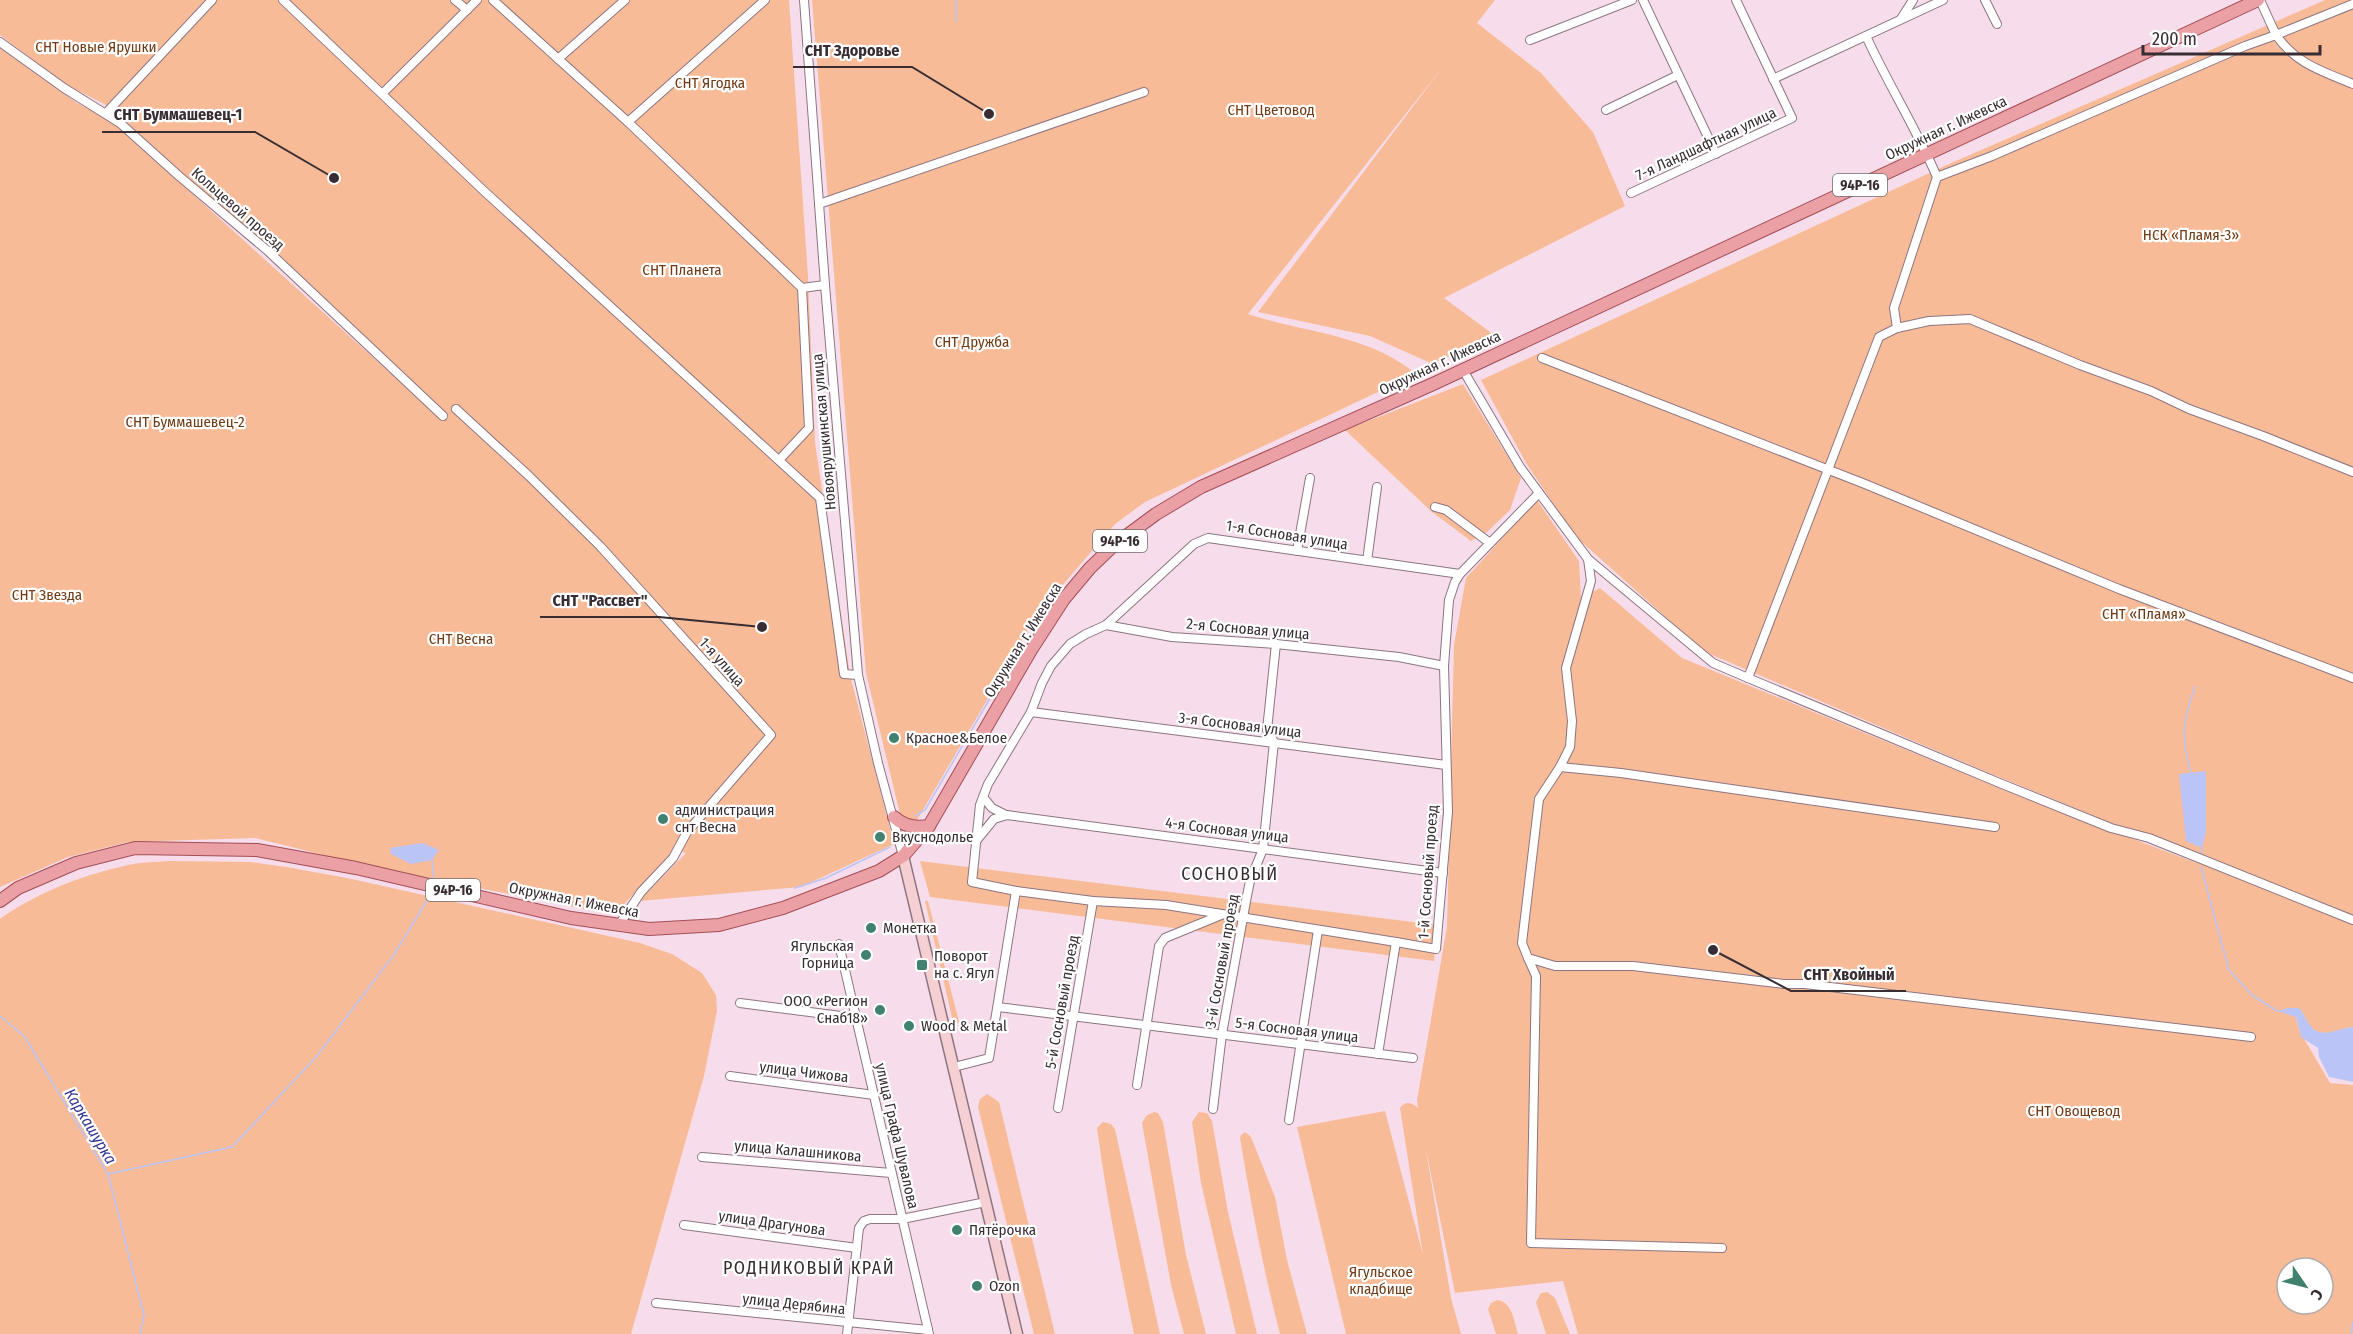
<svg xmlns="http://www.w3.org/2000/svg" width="2353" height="1334" viewBox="0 0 2353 1334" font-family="'Fira Sans Condensed',sans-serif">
  <rect width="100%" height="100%" fill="#f7ddeb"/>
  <g fill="#f8bb97" fill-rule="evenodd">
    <path d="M 0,0 L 789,0 L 808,277 L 815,443 L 850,675 L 894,844 L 801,887 L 639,901 L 686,853 L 675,850 L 614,915 L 372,867 L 255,838 L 128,842 L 68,857 L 0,887 L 0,48 L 77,103 L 112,121 L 442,420 L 446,416 L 268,251 L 106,105 L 65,84 L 0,35 Z"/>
    <path d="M 812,0 L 1495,0 L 1477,23 L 1541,73 L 1593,132 L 1625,206 L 1444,298 L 1494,335 L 1433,364 L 1370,336 L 1258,312 L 1445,64 L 1248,314 C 1305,333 1368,334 1416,374 L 1145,502 L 1115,524 L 1036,616 L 906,839 L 866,673 Z"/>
    <path d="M 2325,0 L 2353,0 L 2353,1027 C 2337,1028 2320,1042 2308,1023 C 2305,1019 2304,1014 2301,1010 L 2279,1011 L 2296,1017 L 2299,1030 L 2330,1083 L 2353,1085 L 2353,1334 L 1578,1334 L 1563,1281 L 1455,1293 L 1425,1145 L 1451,1298 L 1461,1334 L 1346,1334 L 1297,1127 L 1385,1111 L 1423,1255 L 1400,1108 C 1405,1100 1413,1103 1418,1108 L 1417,1100 L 1447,927 L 1454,645 L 1466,578 L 1537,500 L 1579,561 L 1581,598 L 1600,588 L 1682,658 L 2004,790 L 2202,865 L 2153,840 L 1982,770 L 1705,652 L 1576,537 L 1526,463 L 1481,380 L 1949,164 ZM 2287,1268 L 2323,1268 L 2323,1304 L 2287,1304 Z"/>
    <path d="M 1463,384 L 1521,478 L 1510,510 L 1487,532 L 1471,541 L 1432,512 L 1345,430 Z"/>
    <path d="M 170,861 L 250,862 L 286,867 L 347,878 L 640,943 L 672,954 L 702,973 L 716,995 L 717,1011 L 704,1076 L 631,1334 L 0,1334 L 0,919 C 36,893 80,876 124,866 C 138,862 155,862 170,861 Z"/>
    <path d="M 920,861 L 1437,925 L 1434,961 L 930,897 Z"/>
    <path d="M 925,901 L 928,901 L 959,1022 L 954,1026 Z"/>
    <path d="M 987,1094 L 999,1102 L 1055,1334 L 1034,1334 L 978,1107 L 980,1099 Z"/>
    <path d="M 1154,1112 L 1158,1113 L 1163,1122 L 1186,1255 L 1206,1334 L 1184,1334 L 1171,1285 L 1142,1123 L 1146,1116 Z"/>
    <path d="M 1199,1112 L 1207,1113 L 1212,1121 L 1228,1212 L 1257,1334 L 1236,1334 L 1201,1183 L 1192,1122 Z"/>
    <path d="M 1103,1122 L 1111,1124 L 1115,1129 L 1160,1334 L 1134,1334 C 1120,1266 1106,1197 1097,1128 Z"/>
    <path d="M 1245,1132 L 1251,1137 L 1275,1197 L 1287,1260 L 1307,1334 L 1280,1334 C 1263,1269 1251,1204 1240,1138 L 1241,1135 Z"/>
    <path d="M 1547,1292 L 1555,1298 L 1570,1334 L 1546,1334 L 1536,1302 L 1541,1293 Z"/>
    <path d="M 1497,1300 C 1512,1301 1514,1321 1518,1334 L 1496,1334 L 1488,1309 L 1491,1303 Z"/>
  </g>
  <g fill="#bac4f7">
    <path d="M 2206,771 L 2206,832 L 2202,848 L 2186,841 L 2179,774 Z"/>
    <path d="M 422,843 L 439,850 L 432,860 L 411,864 L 391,854 L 390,848 Z"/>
    <path d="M 2288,1008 L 2299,1008 C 2304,1013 2305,1019 2309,1024 C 2321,1041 2337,1028 2353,1027 L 2353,1082 L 2329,1077 L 2319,1057 L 2318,1048 L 2301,1037 L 2296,1017 L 2277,1011 Z"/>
  </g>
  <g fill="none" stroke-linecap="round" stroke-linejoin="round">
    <g stroke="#bac4f7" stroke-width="1.5">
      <path d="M 956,0 L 956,21"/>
      <path d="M 2191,773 C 2180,734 2183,723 2195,686"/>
      <path d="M 915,816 L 925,810 L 1010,664"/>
      <path d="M 2201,854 L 2202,848"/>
      <path d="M 432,860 L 434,880"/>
      <path d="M 2201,867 L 2229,970 L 2252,995 L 2277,1011"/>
      <path d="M 795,888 L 826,878 L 890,847"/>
      <path d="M 0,1016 L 24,1036 L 108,1174 L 144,1315 L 140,1334"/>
      <path d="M 108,1174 L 232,1147 L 316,1057 L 393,956 L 431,894"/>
      <path d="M 2351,1334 L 2353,1322"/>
    </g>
    <defs>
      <g id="street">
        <path d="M 283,0 L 484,191 L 820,498 L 844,674 L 858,675"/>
        <path d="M 455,0 L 467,10"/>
        <path d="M 493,0 L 628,122 L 802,288 L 825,285"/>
        <path d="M 804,0 L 825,285 L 858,675 L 878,763 L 903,856"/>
        <path d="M 1643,0 L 1716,154"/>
        <path d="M 1985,0 L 1997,24"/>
        <path d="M 2353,4 L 2276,35 C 2296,64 2322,71 2353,84"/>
        <path d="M 1901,19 L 1913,0"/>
        <path d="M 1866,36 C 1888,84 1916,128 1937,177 L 1894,308 L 1897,328"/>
        <path d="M 1530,40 L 1632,0"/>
        <path d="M 0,42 L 64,88 L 120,123 L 179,176 L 268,251 L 443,416"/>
        <path d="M 558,59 L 625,0"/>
        <path d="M 1773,79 L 1943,0"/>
        <path d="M 383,93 L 477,0"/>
        <path d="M 1606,110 L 1678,75"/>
        <path d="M 107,112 L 212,0"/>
        <path d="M 628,122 L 765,0"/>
        <path d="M 1937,177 L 1992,156 L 2245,46 L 2276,35 L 2260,0"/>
        <path d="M 1631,193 L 1792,118 L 1736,0"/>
        <path d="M 819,204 L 1144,92"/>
        <path d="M 1542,358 L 1865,484 L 2119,589 L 2353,678"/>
        <path d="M 1463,370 L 1520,467 L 1588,559 L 1591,581 L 1566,668 L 1572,721 L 1570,747 L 1560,767 L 1539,799 L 1522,943 L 1528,958 L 1555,966 L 1633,966 L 1784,984 L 1805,984 L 2251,1037"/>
        <path d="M 456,409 L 529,476 L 600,546 L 771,735 L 687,832 L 673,858 L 641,892 L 619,925"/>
        <path d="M 779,460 L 809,428 L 802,288"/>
        <path d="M 1435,507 L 1446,510 L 1490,543"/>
        <path d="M 1297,551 L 1310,478"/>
        <path d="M 1588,559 L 1713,663 L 1748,678 L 1879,337 L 1897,328 L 1929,321 L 1970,319 L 2080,365 L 2151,391 L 2189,409 L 2263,436 L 2353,472"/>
        <path d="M 1367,561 L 1377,487"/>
        <path d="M 1106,625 L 1194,544 L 1208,538 L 1460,574"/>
        <path d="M 1748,678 L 2002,784 L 2111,828 L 2149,838 L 2353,920"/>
        <path d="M 1031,712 L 1446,765"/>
        <path d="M 1560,767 L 1621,773 L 1995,827"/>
        <path d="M 983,797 L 992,808 L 1006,815"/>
        <path d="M 976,841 L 994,819 L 1007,815 L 1443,873"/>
        <path d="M 1016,891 L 1093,901 L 1166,905 L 1396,942"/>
        <path d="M 839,944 L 929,1334"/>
        <path d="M 1528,958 L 1536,976 L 1531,1243 L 1722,1248"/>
        <path d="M 740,1003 L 856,1018"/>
        <path d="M 998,1007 L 1413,1058"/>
        <path d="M 1378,1054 L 1396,942 L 1436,949 L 1448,812 L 1444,666 L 1449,600 L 1455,582 L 1460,574 L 1539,493"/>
        <path d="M 954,1067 L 989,1058 L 1016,891 L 972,882 L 980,805 L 988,784 L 1031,712 L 1042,683 L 1051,666 L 1070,644 L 1086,634 L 1106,625 L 1172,637 L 1276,644 L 1399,657 L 1444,666"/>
        <path d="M 730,1076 L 874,1095"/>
        <path d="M 1137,1085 L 1159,946 L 1165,938 L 1221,915"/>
        <path d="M 1058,1108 L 1093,901"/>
        <path d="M 1213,1109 L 1222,1034 L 1246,901 L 1250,881 L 1263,849 L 1274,742 L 1267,730 L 1276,644"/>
        <path d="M 1289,1120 L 1318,930"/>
        <path d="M 702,1157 L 891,1173"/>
        <path d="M 684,1225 L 857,1248"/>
        <path d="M 656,1303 L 928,1330"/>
        <path d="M 847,1334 L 859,1228 L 864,1221 L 870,1219 L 902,1219 L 986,1202"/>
      </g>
      <path id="secondary" d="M 903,856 L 1017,1334"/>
      <g id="primary">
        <path d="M 894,817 C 904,827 916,828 929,826"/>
        <path d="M 0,901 L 18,888 L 76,863 L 135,848 L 257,850 L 356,868 L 571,918 L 649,929 L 719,925 L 783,908 L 879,871 L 903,856 L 929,826 L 1031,650 L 1064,599 L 1090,568 L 1114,545 L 1156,514 L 1201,487 L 1433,384 L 2258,0"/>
      </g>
    </defs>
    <use href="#street" stroke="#8c7581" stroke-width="10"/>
    <use href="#secondary" stroke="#8c7581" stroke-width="13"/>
    <use href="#primary" stroke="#a34e56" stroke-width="14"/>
    <use href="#street" stroke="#fff" stroke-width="8"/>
    <use href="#secondary" stroke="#f5cfd2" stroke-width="10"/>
    <use href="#primary" stroke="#eba0a5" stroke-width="12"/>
  </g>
  <g fill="#41816f" stroke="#fff" stroke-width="2">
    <circle cx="894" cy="738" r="6"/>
    <circle cx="663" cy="819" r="6"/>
    <circle cx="880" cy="837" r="6"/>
    <circle cx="871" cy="928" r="6"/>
    <circle cx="866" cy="955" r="6"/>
    <rect x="916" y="959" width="12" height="12" rx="3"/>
    <circle cx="880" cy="1010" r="6"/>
    <circle cx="909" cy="1026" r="6"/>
    <circle cx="957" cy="1230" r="6"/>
    <circle cx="977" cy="1286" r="6"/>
  </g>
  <g text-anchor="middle" stroke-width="4.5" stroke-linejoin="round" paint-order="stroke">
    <g fill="#fff" stroke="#736c70" stroke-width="1.5">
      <rect x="1833" y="174" width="54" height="22" rx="4.5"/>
      <rect x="1093" y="530" width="54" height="22" rx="4.5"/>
      <rect x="426" y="879" width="54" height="22" rx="4.5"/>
    </g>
    <g font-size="14" font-weight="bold" fill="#372d32">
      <text x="1860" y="190">94Р-16</text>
      <text x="1120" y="546">94Р-16</text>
      <text x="453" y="895">94Р-16</text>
    </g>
    <g font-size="15" fill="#6f3a14" stroke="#fff">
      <text x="96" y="52">СНТ Новые Ярушки</text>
      <text x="710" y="88">СНТ Ягодка</text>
      <text x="1271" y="115">СНТ Цветовод</text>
      <text x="2191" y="240">НСК «Пламя-3»</text>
      <text x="682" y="275">СНТ Планета</text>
      <text x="972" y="347">СНТ Дружба</text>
      <text x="185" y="427">СНТ Буммашевец-2</text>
      <text x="47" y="600">СНТ Звезда</text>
      <text x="2144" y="619">СНТ «Пламя»</text>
      <text x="461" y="644">СНТ Весна</text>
      <text x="2074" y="1116">СНТ Овощевод</text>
      <text x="1381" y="1277">Ягульское<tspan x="1381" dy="17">кладбище</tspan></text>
    </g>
    <g font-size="15" fill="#372d32" stroke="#fff">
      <text transform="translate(1946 128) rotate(-25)" y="5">Окружная г. Ижевска</text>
      <text transform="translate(1706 144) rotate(-25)" y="5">7-я Ландшафтная улица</text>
      <text transform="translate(238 209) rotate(41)" y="5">Кольцевой проезд</text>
      <text transform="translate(1440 363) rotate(-25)" y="5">Окружная г. Ижевска</text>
      <text transform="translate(824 432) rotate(-95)" y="5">Новоярушкинская улица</text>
      <text transform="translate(1287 535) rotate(9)" y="5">1-я Сосновая улица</text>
      <text transform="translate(1248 629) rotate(5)" y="5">2-я Сосновая улица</text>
      <text transform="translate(1023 640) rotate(-58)" y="5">Окружная г. Ижевска</text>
      <text transform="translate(722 662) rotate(48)" y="5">1-я улица</text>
      <text transform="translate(1240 725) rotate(7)" y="5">3-я Сосновая улица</text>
      <text transform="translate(1227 830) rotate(7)" y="5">4-я Сосновая улица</text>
      <text transform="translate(1428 872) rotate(-86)" y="5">1-й Сосновый проезд</text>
      <text transform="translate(574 900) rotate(11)" y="5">Окружная г. Ижевска</text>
      <text transform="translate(1222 961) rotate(-80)" y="5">3-й Сосновый проезд</text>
      <text transform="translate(1062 1002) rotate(-80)" y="5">5-й Сосновый проезд</text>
      <text transform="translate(1297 1030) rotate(7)" y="5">5-я Сосновая улица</text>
      <text transform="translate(804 1072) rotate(7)" y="5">улица Чижова</text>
      <text transform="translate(897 1136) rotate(77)" y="5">улица Графа Шувалова</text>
      <text transform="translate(798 1151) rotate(5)" y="5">улица Калашникова</text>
      <text transform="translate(772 1223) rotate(8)" y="5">улица Драгунова</text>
      <text transform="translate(794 1304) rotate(6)" y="5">улица Дерябина</text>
    </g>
    <g font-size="15" fill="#372d32" stroke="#fff" text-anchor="start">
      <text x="906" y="743">Красное&amp;Белое</text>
      <text x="675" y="815">администрация<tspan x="675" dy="17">снт Весна</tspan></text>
      <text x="892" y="842">Вкуснодолье</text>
      <text x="883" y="933">Монетка</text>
      <text x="854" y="951" text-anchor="end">Ягульская<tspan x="854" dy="17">Горница</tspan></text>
      <text x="934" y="961">Поворот<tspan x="934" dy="17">на с. Ягул</tspan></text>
      <text x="868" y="1006" text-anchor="end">ООО «Регион<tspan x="868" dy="17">Снаб18»</tspan></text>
      <text x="921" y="1031">Wood &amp; Metal</text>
      <text x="969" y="1235">Пятёрочка</text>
      <text x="989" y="1291">Ozon</text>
    </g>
    <g font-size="16" font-style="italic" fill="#313390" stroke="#fff">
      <text transform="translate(91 1126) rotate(59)" y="6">Каркашурка</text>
    </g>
    <g font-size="18" letter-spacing="1.5" fill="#372d32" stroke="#fff">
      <text x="1230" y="880">СОСНОВЫЙ</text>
      <text x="809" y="1274">РОДНИКОВЫЙ КРАЙ</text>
    </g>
  </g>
  <path fill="none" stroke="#372d32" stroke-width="2" d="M989 114L912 67H793M334 178L255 132H102M762 627L659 617H540M1713 950L1791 991H1906"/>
  <g fill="#372d32" stroke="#fff" stroke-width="2">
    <circle cx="989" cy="114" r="6"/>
    <circle cx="334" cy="178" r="6"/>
    <circle cx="762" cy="627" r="6"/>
    <circle cx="1713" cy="950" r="6"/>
  </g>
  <g font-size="16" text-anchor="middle" font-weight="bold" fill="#372d32" stroke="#fff" stroke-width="4.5" stroke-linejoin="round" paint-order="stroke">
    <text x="852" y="56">СНТ Здоровье</text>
    <text x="178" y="120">СНТ Буммашевец-1</text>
    <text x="600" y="606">СНТ "Рассвет"</text>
    <text x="1849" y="980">СНТ Хвойный</text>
  </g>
  <g transform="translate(2305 1286) rotate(125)"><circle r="28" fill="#ffffff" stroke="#afabad" stroke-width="1.5"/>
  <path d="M0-4.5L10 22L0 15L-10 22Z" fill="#41816f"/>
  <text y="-9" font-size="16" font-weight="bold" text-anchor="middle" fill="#372d32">С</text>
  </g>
  <path d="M2143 45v9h177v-9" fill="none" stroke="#372d32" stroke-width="3"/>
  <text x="2152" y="45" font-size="18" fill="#372d32" stroke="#ffffff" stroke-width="4.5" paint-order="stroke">200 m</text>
</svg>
